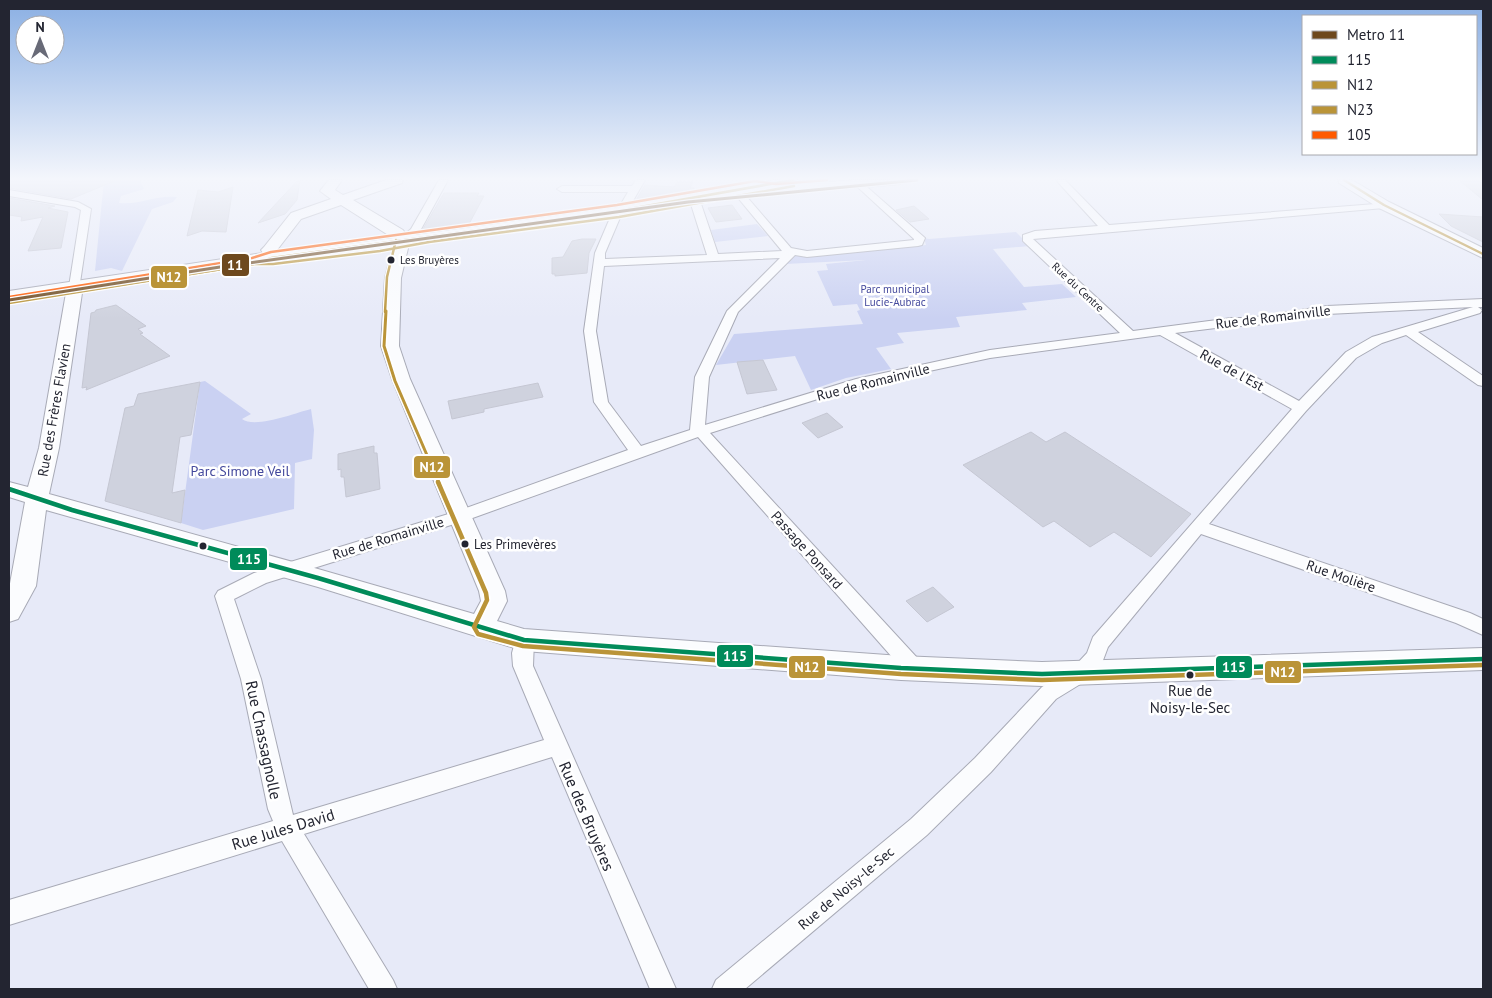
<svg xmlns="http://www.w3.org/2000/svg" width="1492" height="998" viewBox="0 0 1492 998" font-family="'PT Sans',sans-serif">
  <rect width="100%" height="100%" fill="#e7eaf8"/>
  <g fill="#cad1f2">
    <path d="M 104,180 L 140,180 L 144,189 L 121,196 L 119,203 C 141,205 154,195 177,197 L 173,202 L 152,209 L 122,271 L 111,268 L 95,271 Z"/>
    <path d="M 757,224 L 768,236 L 715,242 L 711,230 Z"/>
    <path d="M 1016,232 L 1030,246 L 993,249 L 1024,287 L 1062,284 L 1076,297 L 1022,303 L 1027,310 L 956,317 L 960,327 L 897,333 L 904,343 L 876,348 L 891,369 L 846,378 L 811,390 L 795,356 L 716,365 L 734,334 L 863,324 L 857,311 L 860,310 L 857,304 L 833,306 L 817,271 L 828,270 L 826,264 L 866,260 L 785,264 L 793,256 L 926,245 L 924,238 L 929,239 Z"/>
    <path d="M 205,381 L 251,414 L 242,419 C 255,429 295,413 311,409 L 314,430 L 312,459 L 295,463 L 294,509 L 203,530 L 181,523 L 200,382 Z"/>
  </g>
  <g fill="#cfd2de" stroke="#c5c7d3">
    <path d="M 9,180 L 59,180 L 71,182 L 76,180 L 117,180 L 71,199 L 9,188 Z"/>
    <path d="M 298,180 L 300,180 L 297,200 L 285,214 L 258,223 Z"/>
    <path d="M 1459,180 L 1478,180 L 1483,184 L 1483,200 Z"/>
    <path d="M 677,182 L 693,182 L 690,188 L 694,188 L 694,192 L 635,202 L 645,185 L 674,187 Z"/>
    <path d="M 233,187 L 226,232 L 202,231 L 187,236 L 198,190 L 218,192 Z"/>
    <path d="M 444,193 L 479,193 L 477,196 L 484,196 L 469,224 L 423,229 Z"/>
    <path d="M 9,198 L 55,206 L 48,208 L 68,212 L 61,248 L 28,251 L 43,217 L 21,221 L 22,217 L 9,215 Z"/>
    <path d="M 732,205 L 742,219 L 716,222 L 708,208 Z"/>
    <path d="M 914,206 L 929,219 L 910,222 L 896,210 Z"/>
    <path d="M 1439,214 L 1483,217 L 1483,242 L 1451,226 Z"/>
    <path d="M 582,239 L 596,239 L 589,253 L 587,273 L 555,276 L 555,274 L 552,274 L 552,258 L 563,257 L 572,241 Z"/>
    <path d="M 116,305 L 146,326 L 138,329 L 143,333 L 140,334 L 170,356 L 86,390 L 87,387 L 82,388 L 91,313 L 95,312 L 96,310 Z"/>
    <path d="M 763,360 L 777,390 L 747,394 L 737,362 Z"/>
    <path d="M 200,382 L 191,435 L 180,437 L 172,493 L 185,490 L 181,523 L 105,501 L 125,408 L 134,406 L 138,394 Z"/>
    <path d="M 538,383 L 543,397 L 484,409 L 484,412 L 452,419 L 448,401 Z"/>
    <path d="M 827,413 L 843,427 L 818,438 L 802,423 Z"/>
    <path d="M 1031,432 L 1046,442 L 1065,432 L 1191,514 L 1151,557 L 1114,532 L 1090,547 L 1054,521 L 1043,527 L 963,465 Z"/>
    <path d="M 374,446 L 374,453 L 377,453 L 380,489 L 346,497 L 344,477 L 341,477 L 341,469 L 338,470 L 338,454 Z"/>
    <path d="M 933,587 L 954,607 L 927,622 L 906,601 Z"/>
  </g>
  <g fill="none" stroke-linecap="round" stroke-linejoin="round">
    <defs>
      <g id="street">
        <path d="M 439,180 L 448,180 L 420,231 L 406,243 L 398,243 L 397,241 L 411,229 Z"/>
        <path d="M 636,180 L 645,180 L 630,206 L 622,213 L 605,253 L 605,259 L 707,255 L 689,198 L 694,195 L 699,198 L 718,254 L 782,251 L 734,193 L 734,189 L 740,189 L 791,248 L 807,251 L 914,240 L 914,239 L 850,180 L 859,180 L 925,238 L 922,245 L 918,246 L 807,257 L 795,255 L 738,312 L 709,377 L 705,425 L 856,379 L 990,350 L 1120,333 L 1023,241 L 1023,235 L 1035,231 L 1098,226 L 1056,180 L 1065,180 L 1109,225 L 1388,203 L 1389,205 L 1384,208 L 1033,239 L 1133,331 L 1232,318 L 1249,318 L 1327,306 L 1483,299 L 1483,307 L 1478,307 L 1482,310 L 1480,313 L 1418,332 L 1483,376 L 1483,386 L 1478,385 L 1406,335 L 1382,343 L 1356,358 L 1306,411 L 1209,524 L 1470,613 L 1483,619 L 1483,635 L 1456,623 L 1201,534 L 1108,647 L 1102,663 L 1087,680 L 1056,699 L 991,772 L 927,835 L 745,989 L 712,989 L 716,980 L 911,819 L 975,758 L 1042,687 L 1073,668 L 1087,653 L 1093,637 L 1292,409 L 1160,335 L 990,358 L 859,386 L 710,433 L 921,662 L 924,668 L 921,674 L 914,676 L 907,674 L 698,437 L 467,520 L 266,583 L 234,599 L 261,679 L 293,815 L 544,740 L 513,666 L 512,653 L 517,634 L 524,632 L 531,634 L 534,640 L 533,666 L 676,989 L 650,989 L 552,757 L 304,834 L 393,980 L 397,989 L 369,989 L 282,841 L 9,925 L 9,900 L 273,821 L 268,809 L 241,679 L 215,596 L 218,591 L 254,573 L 455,512 L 628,450 L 594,402 L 584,331 L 595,253 L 613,211 L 621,204 L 628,192 L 562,192 L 557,189 L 562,186 L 632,186 ZM 780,258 L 727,311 L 695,377 L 690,430 L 641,446 L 608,402 L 596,331 L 604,266 ZM 1473,307 L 1372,337 L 1346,352 L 1299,401 L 1175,333 L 1232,326 L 1249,326 L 1327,314 Z"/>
        <path d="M 9,190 L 78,202 L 91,209 L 78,296 L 74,297 L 68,293 L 81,210 L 75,207 L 9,196 Z"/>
      </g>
      <g id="secondary">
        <path d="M 329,180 L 342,180 L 335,190 L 343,195 L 386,180 L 403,180 L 402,183 L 353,200 L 403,230 L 407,236 L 618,207 L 773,180 L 799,180 L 798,183 L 784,185 L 856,180 L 906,180 L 900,184 L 777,194 L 772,193 L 770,190 L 772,188 L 618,215 L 409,244 L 401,278 L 399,346 L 410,379 L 505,591 L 507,601 L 497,621 L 524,629 L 901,656 L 1042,662 L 1483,648 L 1483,670 L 1042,686 L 901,680 L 524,651 L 318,587 L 46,510 L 36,586 L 18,619 L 9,622 L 9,589 L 25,502 L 9,497 L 9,482 L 28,487 L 39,448 L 66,293 L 9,301 L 9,291 L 263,253 L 261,250 L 264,247 L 291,213 L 331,199 L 320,191 ZM 341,205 L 393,238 L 278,253 L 277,250 L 301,219 ZM 393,247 L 385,278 L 381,346 L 392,379 L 479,591 L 481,601 L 474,614 L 318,569 L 49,494 L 59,448 L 82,293 L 81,291 L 253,263 L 272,263 Z"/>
        <path d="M 1338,180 L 1352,180 L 1389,202 L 1483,248 L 1483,258 L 1379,208 L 1339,183 Z"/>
      </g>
    </defs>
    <use href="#street" stroke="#a8aab6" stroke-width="2"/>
    <use href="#secondary" stroke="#a8aab6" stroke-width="2"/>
    <use href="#street" fill="#fbfcfe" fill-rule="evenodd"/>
    <use href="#secondary" fill="#fbfcfe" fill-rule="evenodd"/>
    <defs>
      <path id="bus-1" d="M 9,489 L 72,510 L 318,578 L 524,640 L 901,668 L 1042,674 L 1483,659"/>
      <g id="bus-2-far2">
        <path d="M 10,302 L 254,264 L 273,264 L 380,251 L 429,242 L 619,217 L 794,186"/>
        <path d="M 385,312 L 387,277 L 396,240"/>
      </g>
      <path id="bus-2-far1" d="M 386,311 L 384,346 L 395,381 L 439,483"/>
      <path id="bus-2" d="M 438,482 L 486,593 L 487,600 L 474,627 L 478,634 L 523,646 L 901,674 L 1042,680 L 1483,665"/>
      <g id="bus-3">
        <path d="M 1344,180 L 1384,205 L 1483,254"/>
        <path d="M 9,303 L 253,264 L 272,258 L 618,211 L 793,180"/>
      </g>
      <path id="bus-4" d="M 9,297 L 252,258 L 271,252 L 617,205 L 755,181 L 776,184 L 827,180"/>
    </defs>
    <use href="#bus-1" stroke="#fff" stroke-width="8"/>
    <use href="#bus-2-far2" stroke="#fff" stroke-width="5"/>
    <use href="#bus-2-far1" stroke="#fff" stroke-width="6"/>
    <use href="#bus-2" stroke="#fff" stroke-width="8"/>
    <use href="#bus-3" stroke="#fff" stroke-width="5"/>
    <use href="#bus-4" stroke="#fff" stroke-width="5"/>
    <use href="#bus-1" stroke="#008b5a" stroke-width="4.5"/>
    <use href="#bus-2-far2" stroke="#ba9438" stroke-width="2.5"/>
    <use href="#bus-2-far1" stroke="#ba9438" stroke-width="3"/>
    <use href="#bus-2" stroke="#ba9438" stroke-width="4.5"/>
    <use href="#bus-3" stroke="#ba9438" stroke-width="2.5"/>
    <use href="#bus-4" stroke="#ff5a00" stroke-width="2.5"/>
    <defs>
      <path id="metro-1" d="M 9,300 L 220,267 L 688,202 L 917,180"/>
    </defs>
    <use href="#metro-1" stroke="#fff" stroke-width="5.5"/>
    <use href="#metro-1" stroke="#6e491e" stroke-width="3"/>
  </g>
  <linearGradient id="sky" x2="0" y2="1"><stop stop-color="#8aafe3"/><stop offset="0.56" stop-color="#f4f6fc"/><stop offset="1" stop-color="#f4f6fc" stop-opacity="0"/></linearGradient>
  <rect width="1492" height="319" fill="url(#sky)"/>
  <g fill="#232531" stroke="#fff" stroke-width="2">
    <circle cx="391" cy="260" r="4.5"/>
    <circle cx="465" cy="544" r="4.5"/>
    <circle cx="203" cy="546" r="4.5"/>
    <circle cx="1190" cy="675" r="4.5"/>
  </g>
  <g text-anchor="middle" stroke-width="5" stroke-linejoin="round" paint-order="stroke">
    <g font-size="11" fill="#232531" stroke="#fff" text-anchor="start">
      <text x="400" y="264">Les Bruyères</text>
    </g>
    <g font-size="11" fill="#232531" stroke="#fff">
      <text transform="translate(1078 287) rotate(43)" y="4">Rue du Centre</text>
    </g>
    <g font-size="11" fill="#43489c" stroke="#fff">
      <text x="895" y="293">Parc municipal<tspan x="895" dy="13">Lucie-Aubrac</tspan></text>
    </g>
    <g font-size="13" fill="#232531" stroke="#fff" text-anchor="start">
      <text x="474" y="549">Les Primevères</text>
    </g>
    <g font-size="14" fill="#232531" stroke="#fff">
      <text transform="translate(1273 317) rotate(-7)" y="5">Rue de Romainville</text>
      <text transform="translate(1232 370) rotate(29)" y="5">Rue de l'Est</text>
      <text transform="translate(873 382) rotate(-14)" y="5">Rue de Romainville</text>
      <text transform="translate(54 410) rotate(-80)" y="5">Rue des Frères Flavien</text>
      <text transform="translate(388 538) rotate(-17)" y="5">Rue de Romainville</text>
      <text transform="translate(807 550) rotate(48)" y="5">Passage Ponsard</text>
      <text transform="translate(1341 576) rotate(19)" y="5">Rue Molière</text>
      <text transform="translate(846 888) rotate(-40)" y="5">Rue de Noisy-le-Sec</text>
    </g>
    <g font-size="14" fill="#43489c" stroke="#fff">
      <text x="240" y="476">Parc Simone Veil</text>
    </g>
    <g font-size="15" fill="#232531" stroke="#fff">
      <text x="1190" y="696">Rue de<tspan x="1190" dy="17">Noisy-le-Sec</tspan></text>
    </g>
    <g font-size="16" fill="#232531" stroke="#fff">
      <text transform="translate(264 740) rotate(78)" y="6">Rue Chassagnolle</text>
      <text transform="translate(587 816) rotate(67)" y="6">Rue des Bruyères</text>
      <text transform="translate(283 829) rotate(-17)" y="6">Rue Jules David</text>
    </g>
  </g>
  <g stroke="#fff" stroke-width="2">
    <rect x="221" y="253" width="29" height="24" rx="5" fill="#6e491e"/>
    <rect x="150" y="265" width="38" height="24" rx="5" fill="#ba9438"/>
    <rect x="413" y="455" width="38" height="24" rx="5" fill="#ba9438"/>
    <rect x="229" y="547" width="39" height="24" rx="5" fill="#008b5a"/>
    <rect x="716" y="644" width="38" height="24" rx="5" fill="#008b5a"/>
    <rect x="788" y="655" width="38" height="24" rx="5" fill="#ba9438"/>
    <rect x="1215" y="655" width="38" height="24" rx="5" fill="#008b5a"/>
    <rect x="1264" y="660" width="38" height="24" rx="5" fill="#ba9438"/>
  </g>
  <g font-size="14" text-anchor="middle" font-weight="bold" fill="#fff">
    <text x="235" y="270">11</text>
    <text x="169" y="282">N12</text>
    <text x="432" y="472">N12</text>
    <text x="249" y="564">115</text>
    <text x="735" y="661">115</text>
    <text x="807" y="672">N12</text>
    <text x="1234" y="672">115</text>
    <text x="1283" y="677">N12</text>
  </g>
  <rect width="1492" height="998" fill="none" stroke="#232531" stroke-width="20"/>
  <rect x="1302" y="15" width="175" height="140" fill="#ffffff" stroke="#a7a8ad"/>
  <rect x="1312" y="31" width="25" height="8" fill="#6e491e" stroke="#a7a8ad"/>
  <text x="1347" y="40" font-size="15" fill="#232531">Metro 11</text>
  <rect x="1312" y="56" width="25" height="8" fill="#008b5a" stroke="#a7a8ad"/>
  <text x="1347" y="65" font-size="15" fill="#232531">115</text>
  <rect x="1312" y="81" width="25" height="8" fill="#ba9438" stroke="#a7a8ad"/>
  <text x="1347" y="90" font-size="15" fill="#232531">N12</text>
  <rect x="1312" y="106" width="25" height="8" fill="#ba9438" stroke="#a7a8ad"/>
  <text x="1347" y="115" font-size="15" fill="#232531">N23</text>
  <rect x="1312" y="131" width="25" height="8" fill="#ff5a00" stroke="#a7a8ad"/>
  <text x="1347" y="140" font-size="15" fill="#232531">105</text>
  <g transform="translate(40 40)"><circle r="24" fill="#ffffff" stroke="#a7a8ad"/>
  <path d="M0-4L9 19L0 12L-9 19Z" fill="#686a77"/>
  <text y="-8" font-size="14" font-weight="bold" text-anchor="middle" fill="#232531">N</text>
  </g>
</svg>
